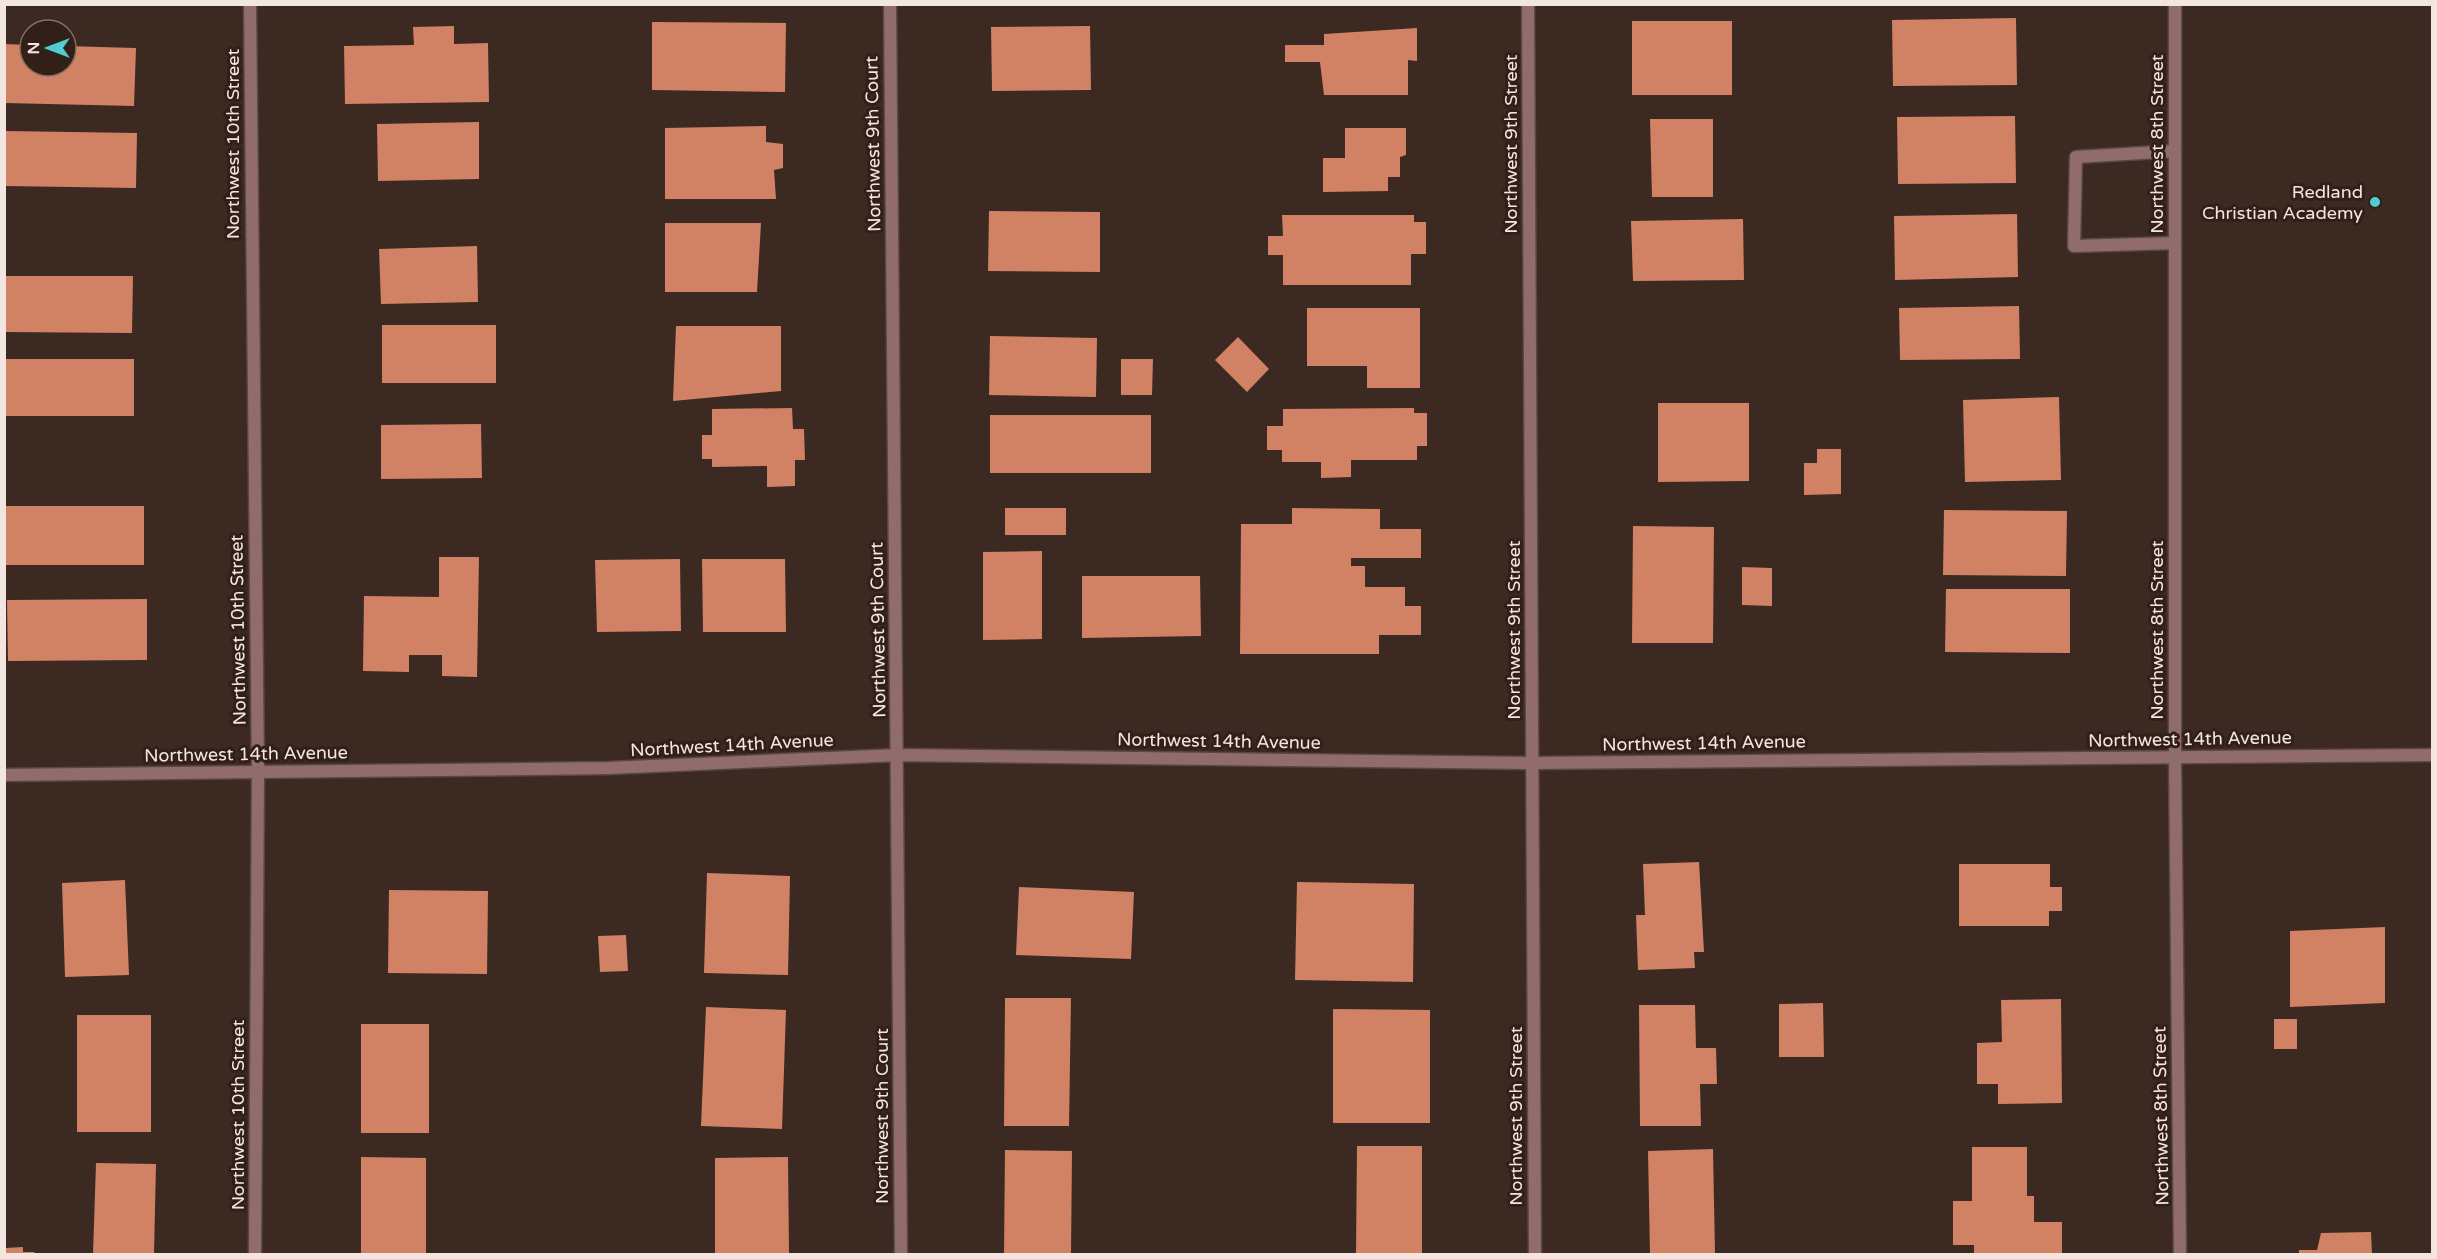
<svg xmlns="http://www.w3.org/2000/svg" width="2437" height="1259" viewBox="0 0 2437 1259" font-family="'Varela Round',sans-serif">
  <rect width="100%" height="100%" fill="#3c2922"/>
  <g fill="#d18265">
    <path d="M 2016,18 L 2017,85 L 1893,86 L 1892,20 Z"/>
    <rect x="1632" y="21" width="100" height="74"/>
    <path d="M 652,22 L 786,23 L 785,92 L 652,90 Z"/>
    <path d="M 454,26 L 454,44 L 488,43 L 489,102 L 345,104 L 344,46 L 414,45 L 413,27 Z"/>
    <path d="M 1090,26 L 1091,90 L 992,91 L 991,27 Z"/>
    <path d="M 1417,28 L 1417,61 L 1408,60 L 1408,95 L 1324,95 L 1320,62 L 1285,62 L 1285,45 L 1324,45 L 1324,34 Z"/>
    <path d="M 4,44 L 30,45 L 30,66 L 66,66 L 66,46 L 136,48 L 134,106 L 4,103 Z"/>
    <path d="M 2015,116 L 2016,183 L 1898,184 L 1897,117 Z"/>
    <path d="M 1650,119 L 1713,119 L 1713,197 L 1652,197 Z"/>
    <path d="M 479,122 L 479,179 L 378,181 L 377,124 Z"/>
    <path d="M 766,126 L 766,142 L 783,144 L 783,168 L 774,170 L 776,199 L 665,199 L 665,128 Z"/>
    <path d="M 1345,128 L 1406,128 L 1406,155 L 1400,157 L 1400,177 L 1388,177 L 1388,191 L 1323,192 L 1323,158 L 1345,158 Z"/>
    <path d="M 5,131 L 137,133 L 136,188 L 5,186 Z"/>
    <path d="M 989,211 L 1100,212 L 1100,272 L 988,271 Z"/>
    <path d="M 2017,214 L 2018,277 L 1895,280 L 1894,216 Z"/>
    <path d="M 1282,215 L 1414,215 L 1414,222 L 1426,222 L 1426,254 L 1411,254 L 1411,285 L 1283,285 L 1283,255 L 1268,255 L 1268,236 L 1283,236 Z"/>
    <path d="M 1743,219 L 1744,280 L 1633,281 L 1631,221 Z"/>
    <path d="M 665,223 L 761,223 L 757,292 L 665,292 Z"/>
    <path d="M 477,246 L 478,302 L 381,304 L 379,249 Z"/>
    <path d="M 4,276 L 133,276 L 132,333 L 4,332 Z"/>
    <path d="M 2019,306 L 2020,359 L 1900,360 L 1899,308 Z"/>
    <path d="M 1307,308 L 1420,308 L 1420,388 L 1367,388 L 1367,366 L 1307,366 Z"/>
    <rect x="382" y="325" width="114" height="58"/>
    <path d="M 676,326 L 781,326 L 781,391 L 673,401 Z"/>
    <path d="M 990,336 L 1097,338 L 1096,397 L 989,395 Z"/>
    <path d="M 1238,337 L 1269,369 L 1247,392 L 1215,360 Z"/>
    <path d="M 5,359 L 134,359 L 134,416 L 6,416 Z"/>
    <path d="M 1121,359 L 1153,359 L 1152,395 L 1121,395 Z"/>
    <path d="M 2059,397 L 2061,480 L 1965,482 L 1963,400 Z"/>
    <path d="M 1658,403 L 1749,403 L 1749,481 L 1658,482 Z"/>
    <path d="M 792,408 L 793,429 L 804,429 L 805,460 L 795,460 L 795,486 L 767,487 L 767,466 L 712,467 L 712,459 L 702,459 L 702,435 L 712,435 L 712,409 Z"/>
    <path d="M 1414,408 L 1414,413 L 1427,413 L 1427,446 L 1417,446 L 1417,460 L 1351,460 L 1351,477 L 1321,478 L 1321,462 L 1282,462 L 1282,450 L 1267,450 L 1267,426 L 1283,426 L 1283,409 Z"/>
    <rect x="990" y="415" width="161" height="58"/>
    <path d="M 481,424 L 482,478 L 381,479 L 381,425 Z"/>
    <path d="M 1817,449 L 1841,449 L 1841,494 L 1804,495 L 1804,463 L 1817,463 Z"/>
    <rect x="6" y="506" width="138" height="59"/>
    <rect x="1005" y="508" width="61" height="27"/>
    <path d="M 1292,508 L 1380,509 L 1380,529 L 1421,529 L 1421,558 L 1351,558 L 1351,566 L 1365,566 L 1365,587 L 1405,587 L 1405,606 L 1421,606 L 1421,635 L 1379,635 L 1379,654 L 1240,654 L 1241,524 L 1292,524 Z"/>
    <path d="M 1944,510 L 2067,511 L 2066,576 L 1943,575 Z"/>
    <path d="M 1633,526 L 1714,527 L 1713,643 L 1632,643 Z"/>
    <path d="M 1042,551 L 1042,639 L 983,640 L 983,552 Z"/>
    <path d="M 439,557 L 479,557 L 477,677 L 442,676 L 442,655 L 409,655 L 409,672 L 363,671 L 364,596 L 439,597 Z"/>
    <path d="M 680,559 L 681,631 L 597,632 L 595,560 Z"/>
    <path d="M 702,559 L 785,559 L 786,632 L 703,632 Z"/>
    <path d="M 1742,567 L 1772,568 L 1772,606 L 1742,605 Z"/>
    <path d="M 1082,576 L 1200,576 L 1201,636 L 1082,638 Z"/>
    <path d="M 1946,589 L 2070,589 L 2070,653 L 1945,652 Z"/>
    <path d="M 147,599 L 147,660 L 8,661 L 7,600 Z"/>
    <path d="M 1699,862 L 1704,952 L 1694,952 L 1695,968 L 1638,970 L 1636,915 L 1645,915 L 1643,864 Z"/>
    <path d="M 1959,864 L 2050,864 L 2050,887 L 2062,887 L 2062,911 L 2049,911 L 2049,926 L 1959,926 Z"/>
    <path d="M 707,873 L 790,876 L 788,975 L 704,973 Z"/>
    <path d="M 125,880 L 129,975 L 65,977 L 62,883 Z"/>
    <path d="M 1297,882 L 1414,884 L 1413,982 L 1295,980 Z"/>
    <path d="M 1019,887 L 1134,892 L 1131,959 L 1016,955 Z"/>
    <path d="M 389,890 L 488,891 L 487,974 L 388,973 Z"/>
    <path d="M 2385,927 L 2385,1003 L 2290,1007 L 2290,931 Z"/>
    <path d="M 626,935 L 628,971 L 600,972 L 598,936 Z"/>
    <path d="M 1005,998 L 1071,998 L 1069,1126 L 1004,1126 Z"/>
    <path d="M 2061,999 L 2062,1103 L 1998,1104 L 1998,1084 L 1977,1084 L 1977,1043 L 2002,1042 L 2001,1000 Z"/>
    <path d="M 1823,1003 L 1824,1057 L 1779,1057 L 1779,1004 Z"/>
    <path d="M 1639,1005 L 1695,1005 L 1696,1048 L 1716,1048 L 1717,1084 L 1700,1084 L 1701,1126 L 1640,1126 Z"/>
    <path d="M 706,1007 L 786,1010 L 782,1129 L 701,1126 Z"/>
    <path d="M 1333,1009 L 1430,1010 L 1430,1123 L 1333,1123 Z"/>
    <rect x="77" y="1015" width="74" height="117"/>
    <rect x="2274" y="1019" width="23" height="30"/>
    <rect x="361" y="1024" width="68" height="109"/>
    <path d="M 1357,1146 L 1422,1146 L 1422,1254 L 1356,1254 Z"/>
    <path d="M 1972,1147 L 2027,1147 L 2027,1196 L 2034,1196 L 2034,1222 L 2062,1222 L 2062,1254 L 1974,1254 L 1974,1245 L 1953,1245 L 1953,1201 L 1972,1201 Z"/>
    <path d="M 1713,1149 L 1715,1254 L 1650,1254 L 1648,1151 Z"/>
    <path d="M 1005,1150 L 1072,1151 L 1071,1254 L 1004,1254 Z"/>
    <path d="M 361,1157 L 426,1158 L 426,1254 L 361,1254 Z"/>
    <path d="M 788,1157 L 789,1254 L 715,1254 L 715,1158 Z"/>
    <path d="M 96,1163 L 156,1164 L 154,1254 L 93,1254 Z"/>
    <path d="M 2371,1232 L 2372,1254 L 2299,1254 L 2299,1250 L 2317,1250 L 2321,1233 Z"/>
    <path d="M 23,1247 L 23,1252 L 34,1252 L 35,1254 L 5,1254 L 5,1248 Z"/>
  </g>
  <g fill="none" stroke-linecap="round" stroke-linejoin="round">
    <defs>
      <path id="service" d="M 2175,151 L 2076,157 L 2074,246 L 2175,243"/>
      <g id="minor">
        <path d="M 250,4 L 258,772 L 255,1254"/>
        <path d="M 890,4 L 901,1254"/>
        <path d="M 1528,4 L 1535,1254"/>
      </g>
      <g id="tertiary">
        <path d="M 2175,4 L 2175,758 L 2180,1254"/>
        <path d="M 4,775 L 609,768 L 898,755 L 1533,763 L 2432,755"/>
      </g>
    </defs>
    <use href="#service" stroke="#594741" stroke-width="15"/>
    <use href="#minor" stroke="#594741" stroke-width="15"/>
    <use href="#tertiary" stroke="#594741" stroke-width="15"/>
    <use href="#service" stroke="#916c6f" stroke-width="12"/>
    <use href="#minor" stroke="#916c6f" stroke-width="12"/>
    <use href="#tertiary" stroke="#916c6f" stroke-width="12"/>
  </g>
  <circle fill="#51ccd1" stroke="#321f18" stroke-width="2" cx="2375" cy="202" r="6"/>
  <g text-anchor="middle" stroke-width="6" stroke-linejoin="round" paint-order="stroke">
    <g font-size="18" fill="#f3e6e1" stroke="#321f18">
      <text transform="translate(233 144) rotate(-90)" y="6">Northwest 10th Street</text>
      <text transform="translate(873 144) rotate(-91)" y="6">Northwest 9th Court</text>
      <text transform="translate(1511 144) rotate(-90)" y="6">Northwest 9th Street</text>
      <text transform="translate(2157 144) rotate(-90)" y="6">Northwest 8th Street</text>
      <text transform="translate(238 630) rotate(-91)" y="6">Northwest 10th Street</text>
      <text transform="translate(878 630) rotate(-91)" y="6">Northwest 9th Court</text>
      <text transform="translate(1514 630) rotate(-90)" y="6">Northwest 9th Street</text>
      <text transform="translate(2157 630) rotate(-90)" y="6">Northwest 8th Street</text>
      <text transform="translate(2190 739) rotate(-1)" y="6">Northwest 14th Avenue</text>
      <text transform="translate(1219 741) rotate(1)" y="6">Northwest 14th Avenue</text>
      <text transform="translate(1704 743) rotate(-1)" y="6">Northwest 14th Avenue</text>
      <text transform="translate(732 745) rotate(-3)" y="6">Northwest 14th Avenue</text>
      <text transform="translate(246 754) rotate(-1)" y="6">Northwest 14th Avenue</text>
      <text transform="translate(238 1115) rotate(-90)" y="6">Northwest 10th Street</text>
      <text transform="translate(882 1116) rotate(-90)" y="6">Northwest 9th Court</text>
      <text transform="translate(1516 1116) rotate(-90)" y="6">Northwest 9th Street</text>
      <text transform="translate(2161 1116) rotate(-91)" y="6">Northwest 8th Street</text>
    </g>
    <g font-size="18" fill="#f3e6e1" stroke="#321f18" text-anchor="end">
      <text x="2363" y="198">Redland<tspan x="2363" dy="21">Christian Academy</tspan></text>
    </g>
  </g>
  <rect width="2437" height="1259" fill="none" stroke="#f3e6e1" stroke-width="12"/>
  <g transform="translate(48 48) rotate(270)"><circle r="28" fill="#321f18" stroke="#7f6f68" stroke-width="1.5"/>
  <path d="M0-4.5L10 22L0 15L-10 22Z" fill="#51ccd1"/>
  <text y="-9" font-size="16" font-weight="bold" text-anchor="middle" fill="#f3e6e1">N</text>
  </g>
</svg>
